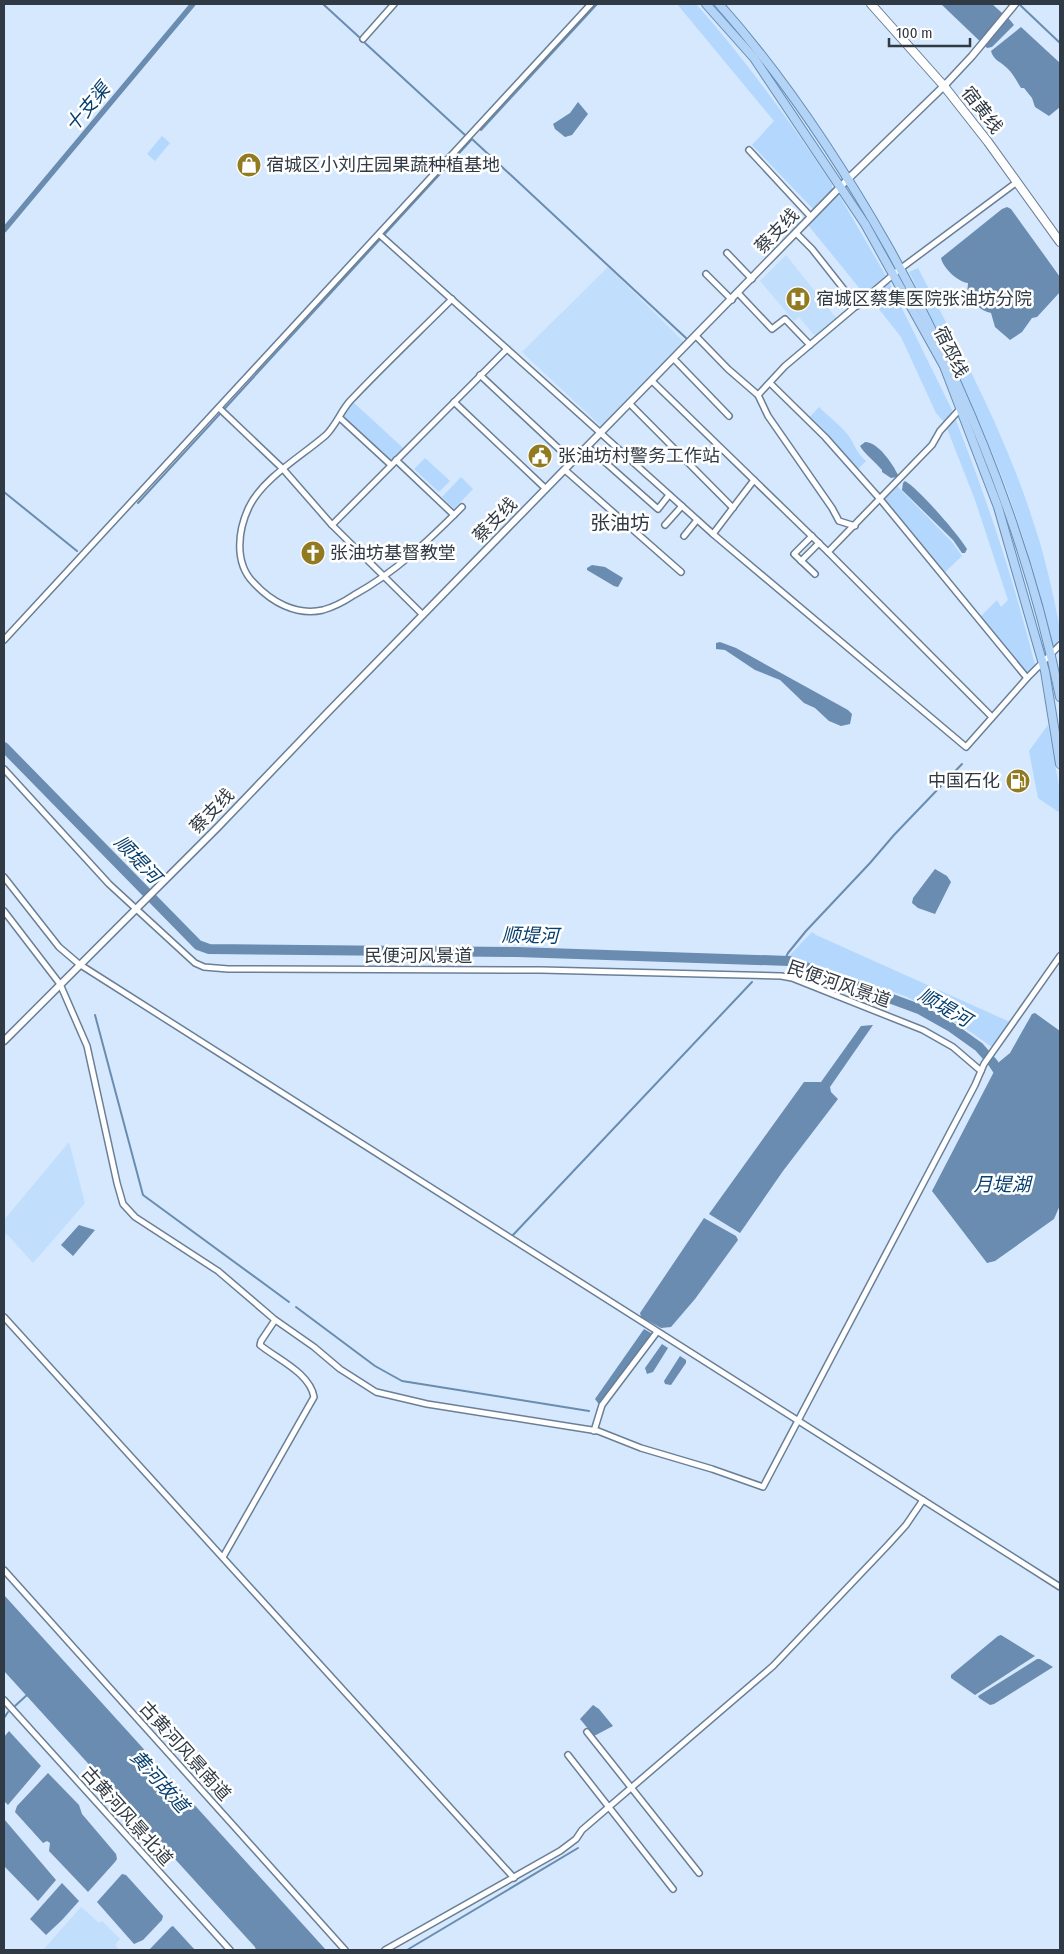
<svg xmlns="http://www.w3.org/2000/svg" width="1064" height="1954" viewBox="0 0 1064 1954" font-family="'Fira Sans Condensed','Noto Sans SC',sans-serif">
  <rect width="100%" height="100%" fill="#d5e8fd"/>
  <g fill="#c1defd">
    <path d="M 786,255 L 837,319 L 815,336 L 799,317 L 794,321 L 760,281 Z"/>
    <path d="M 608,267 L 684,342 L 602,427 L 522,352 Z"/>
    <path d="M 69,1142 L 85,1203 L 33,1263 L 7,1234 L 4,1236 L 4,1220 Z"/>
    <path d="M 81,1907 L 99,1923 L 102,1921 L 120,1939 L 115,1945 L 120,1950 L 43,1950 Z"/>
  </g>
  <g fill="#b3d7fd">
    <path d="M 677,4 L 696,4 C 746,60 790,122 832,184 L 832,190 L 814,210 L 752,145 L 774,121 Z"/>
    <path d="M 162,136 L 170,143 L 155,161 L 147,154 Z"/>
    <path d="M 839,195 L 886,276 L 865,295 L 808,225 Z"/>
    <path d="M 918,268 C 960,350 1005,433 1033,521 C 1045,556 1053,593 1060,629 L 1060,639 L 1053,647 C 1038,585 1020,521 996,462 C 970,397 940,334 909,272 Z"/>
    <path d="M 889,282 L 952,410 L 951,415 L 944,422 L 936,413 L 901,337 L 871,299 Z"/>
    <path d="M 353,402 L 403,448 L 404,449 L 392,462 L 343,418 Z"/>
    <path d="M 819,407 C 829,417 840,425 848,435 C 856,446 855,451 866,461 L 857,470 L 808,419 Z"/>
    <path d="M 955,418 C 987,499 1014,581 1035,665 L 1026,674 L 979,618 L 997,600 L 1001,607 L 1008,600 L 975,500 L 946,426 Z"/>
    <path d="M 425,458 L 450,481 L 439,492 L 414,469 Z"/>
    <path d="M 461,477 L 473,489 L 454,509 L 442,497 Z"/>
    <path d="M 896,485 L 952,542 L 962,556 L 943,574 L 882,499 Z"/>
    <path d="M 1048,725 L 1060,792 L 1060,813 L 1038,798 L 1029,751 Z"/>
    <path d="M 812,932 L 816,935 L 1010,1022 L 992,1047 L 962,1026 L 905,996 L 789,956 Z"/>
  </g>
  <g fill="#698cb0">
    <path d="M 941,4 L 992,4 L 1010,20 L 1014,25 L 992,47 L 987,48 Z"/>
    <path d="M 1021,27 L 1060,63 L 1060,107 L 1049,116 L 1035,107 L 1032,98 L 1024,88 L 1021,88 C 1017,82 1013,73 1007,68 C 1001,62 993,60 991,51 Z"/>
    <path d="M 578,102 L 588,114 L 572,135 L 565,137 L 555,129 L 553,124 L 570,113 Z"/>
    <path d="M 1007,207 L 1011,209 L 1060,277 L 1060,292 L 1037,317 L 1032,318 L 1022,332 L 1010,340 L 995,327 L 991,313 C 979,310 975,304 967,295 L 968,283 C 958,282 943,268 941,258 L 1002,209 Z"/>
    <path d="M 865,442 C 878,442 893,464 898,475 L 897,477 L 891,478 L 882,472 L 882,470 C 877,464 863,452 860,446 Z"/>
    <path d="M 905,481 C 918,488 959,535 967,549 L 965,553 L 962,553 L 953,540 L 902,490 L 903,483 Z"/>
    <path d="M 592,565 L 605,567 L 623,578 L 618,587 L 614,586 L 587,570 L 587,568 Z"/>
    <path d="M 720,642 L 736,648 L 848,710 L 852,714 L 850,724 L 841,726 L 829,721 L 815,708 L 804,703 L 780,680 L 755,670 L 725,650 L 716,649 L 716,643 Z"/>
    <path d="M 935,869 L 947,876 L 951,882 L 935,914 L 918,908 L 912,903 L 913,898 Z"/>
    <path d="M 1035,1013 L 1060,1031 L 1060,1205 L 1054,1219 L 995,1261 L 987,1263 L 932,1191 L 999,1062 L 1010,1053 L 1032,1014 Z"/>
    <path d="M 873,1025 L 830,1087 L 831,1092 L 838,1099 L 783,1171 L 740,1233 L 709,1214 L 804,1082 L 821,1082 L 861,1026 Z"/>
    <path d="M 704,1218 L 736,1236 L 738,1240 L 695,1299 L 671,1327 L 661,1328 L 641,1317 L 640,1313 Z"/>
    <path d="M 79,1225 L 95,1230 L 73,1256 L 61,1245 Z"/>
    <path d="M 644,1329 L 651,1333 L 652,1335 L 601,1403 L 598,1403 L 595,1399 Z"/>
    <path d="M 662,1344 L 668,1348 L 653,1372 L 647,1374 L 645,1368 Z"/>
    <path d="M 680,1356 L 686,1360 L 686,1363 L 671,1385 L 665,1384 L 664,1381 Z"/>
    <path d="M 4,1595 L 326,1950 L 256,1950 L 255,1947 L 4,1671 Z"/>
    <path d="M 1001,1635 L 1035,1656 L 975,1695 L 951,1678 L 951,1675 L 998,1636 Z"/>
    <path d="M 1037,1659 L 1040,1659 L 1053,1667 L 994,1704 L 990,1705 L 979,1698 L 978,1696 Z"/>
    <path d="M 593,1705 L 599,1709 L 613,1726 L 594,1736 L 580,1719 Z"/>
    <path d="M 9,1731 L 41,1766 L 8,1805 L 4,1801 L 4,1737 Z"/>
    <path d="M 48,1773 L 79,1805 L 82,1814 L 116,1854 L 117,1859 L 115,1862 L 88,1892 L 49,1851 L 50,1843 L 47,1841 L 43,1843 L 15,1812 L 17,1806 Z"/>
    <path d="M 4,1819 L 56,1880 L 38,1901 L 4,1866 Z"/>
    <path d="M 122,1874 L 126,1875 L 163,1916 L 162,1920 L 143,1940 L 134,1944 L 97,1902 Z"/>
    <path d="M 62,1883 L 79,1901 L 62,1920 L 46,1935 L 30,1919 Z"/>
    <path d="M 173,1926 L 195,1950 L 149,1950 L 171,1927 Z"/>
  </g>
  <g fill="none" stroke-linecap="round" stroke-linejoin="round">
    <g stroke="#698cb0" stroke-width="2">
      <path d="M 323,4 L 359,37"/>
      <path d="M 1019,4 L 1060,43"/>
      <path d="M 365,43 L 465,135"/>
      <path d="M 481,130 L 597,4"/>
      <path d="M 4,492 L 77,551"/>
      <path d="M 138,503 L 472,139 L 686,338"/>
      <path d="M 784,961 L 788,953 L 806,931 L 870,863 L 894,835 L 962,764"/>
      <path d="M 95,1015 L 143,1195 L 289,1302"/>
      <path d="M 513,1235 L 752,982"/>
      <path d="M 296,1307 L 375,1366 L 402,1381 L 589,1411"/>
      <path d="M 15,1706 L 28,1694"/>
      <path d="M 4,1718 L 8,1712"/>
      <path d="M 407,1950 L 578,1848"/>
    </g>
    <path stroke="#698cb0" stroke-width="5.5" d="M 4,230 L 193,4"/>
    <path stroke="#698cb0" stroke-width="10" d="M 4,747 L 198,945 L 209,949 L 517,952 L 789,961 L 919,1009 L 951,1027 L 979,1047 L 993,1063 L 1003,1078"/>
    <defs>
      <g id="minor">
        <path d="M 363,39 L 394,4"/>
        <path d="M 749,150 L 811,217"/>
        <path d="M 796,233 L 812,249 L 857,306"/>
        <path d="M 380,235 L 713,534 L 966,747 L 1027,678 L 1060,645"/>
        <path d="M 727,253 L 752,279"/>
        <path d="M 706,274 L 732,300"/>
        <path d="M 738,293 L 772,329 L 785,319 L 810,345"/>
        <path d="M 452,299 C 418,333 383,366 350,401 C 341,411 336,425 326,435 C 302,456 263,478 249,507 C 238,530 234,562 253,582 C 271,602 296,616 323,610 C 334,607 345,601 354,595 C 396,572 429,540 462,507"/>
        <path d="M 696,336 L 728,369 L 758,395"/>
        <path d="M 674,359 L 729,416"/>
        <path d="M 480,375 L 573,462"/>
        <path d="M 652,381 L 828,552 L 992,717"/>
        <path d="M 770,383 L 825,437 L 880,499 L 1027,678"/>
        <path d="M 454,402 L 546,489"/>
        <path d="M 630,404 L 733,508"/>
        <path d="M 219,408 L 283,469 L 332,525 L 423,615"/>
        <path d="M 340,418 L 391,465"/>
        <path d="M 588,447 L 658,509 L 669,495"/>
        <path d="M 396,460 L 454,515"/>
        <path d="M 565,470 L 681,572"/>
        <path d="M 332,525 L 507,349"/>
        <path d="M 665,525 L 682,506"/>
        <path d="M 855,526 L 839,521 L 832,508 L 768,416 L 758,395 L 785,366 L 900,269 L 1017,182"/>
        <path d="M 713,534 L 754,480"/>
        <path d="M 684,536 L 697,520"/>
        <path d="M 812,536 L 794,554 L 815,574"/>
        <path d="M 828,552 L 932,445 L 940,431 L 960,409"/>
        <path d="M 801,561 L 819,543"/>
        <path d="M 4,640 L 591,4"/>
        <path d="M 4,769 L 109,884 L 195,963 L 204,967 L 228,969 L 541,970 L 781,976 L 792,978 L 923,1030 L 953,1047 L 981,1071"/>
        <path d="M 4,877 L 59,947 L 79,964 L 1060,1587"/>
        <path d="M 4,911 L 60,984 L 87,1046 L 117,1183 L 123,1204 L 135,1217 L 218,1271 L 274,1319 L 314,1347 L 340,1369 L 376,1392 L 427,1404 L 598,1431 L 641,1448 L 712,1469 L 763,1487 L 975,1085 L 984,1064 L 1060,956"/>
        <path d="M 4,1317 L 514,1878"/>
        <path d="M 594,1431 L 602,1405 L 657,1332"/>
        <path d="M 223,1557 L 314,1397 C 310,1373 277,1359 260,1345 L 261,1341 L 275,1320"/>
        <path d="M 4,1570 L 345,1950"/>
        <path d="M 4,1700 L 230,1950"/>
        <path d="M 587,1732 L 699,1873"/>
        <path d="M 568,1755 L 673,1889"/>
        <path d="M 385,1950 L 560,1851 L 576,1839 L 582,1830 L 773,1666 L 887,1546 L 906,1525 L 923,1500"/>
      </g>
      <path id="tertiary" d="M 4,1041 L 218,827 L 329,711 L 848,179 L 944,86 L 972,56 L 1015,4"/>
      <path id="secondary" d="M 871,4 L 944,86 L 988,142 L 1060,242"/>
      <g id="primary">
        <path d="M 706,4 L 754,58 L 865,224 L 944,366 L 998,507 L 1045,671 L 1060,764"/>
        <path d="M 719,4 C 785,78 840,162 889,248 C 967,389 1028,539 1060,697"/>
      </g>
    </defs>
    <use href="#minor" stroke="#6a7f96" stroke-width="8"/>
    <use href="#tertiary" stroke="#6a7f96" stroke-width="9"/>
    <use href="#secondary" stroke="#6a7f96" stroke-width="10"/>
    <use href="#primary" stroke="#658cb4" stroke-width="10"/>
    <use href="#minor" stroke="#fff" stroke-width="5"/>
    <use href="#tertiary" stroke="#fff" stroke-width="6"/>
    <use href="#secondary" stroke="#fff" stroke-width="8"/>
    <use href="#primary" stroke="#b3d4f7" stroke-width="8"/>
  </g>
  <defs>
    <symbol id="shop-disc" viewBox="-11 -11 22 22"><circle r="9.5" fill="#917a20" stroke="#fff"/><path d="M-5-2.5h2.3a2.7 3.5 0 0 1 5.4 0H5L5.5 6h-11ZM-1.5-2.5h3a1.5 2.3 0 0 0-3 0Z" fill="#fff"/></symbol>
    <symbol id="hospital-disc" viewBox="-11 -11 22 22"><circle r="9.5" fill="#917a20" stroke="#fff"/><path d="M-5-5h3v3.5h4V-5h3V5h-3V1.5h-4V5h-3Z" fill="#fff"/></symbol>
    <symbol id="civic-disc" viewBox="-11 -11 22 22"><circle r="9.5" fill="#917a20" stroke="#fff"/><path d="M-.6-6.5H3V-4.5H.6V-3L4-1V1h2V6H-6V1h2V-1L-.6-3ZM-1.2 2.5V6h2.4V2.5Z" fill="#fff"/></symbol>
    <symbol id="church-disc" viewBox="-11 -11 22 22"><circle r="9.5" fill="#917a20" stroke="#fff"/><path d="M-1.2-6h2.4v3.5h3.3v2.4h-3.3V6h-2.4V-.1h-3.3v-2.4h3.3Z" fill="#fff"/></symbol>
    <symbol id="fuel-disc" viewBox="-11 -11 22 22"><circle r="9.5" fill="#917a20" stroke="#fff"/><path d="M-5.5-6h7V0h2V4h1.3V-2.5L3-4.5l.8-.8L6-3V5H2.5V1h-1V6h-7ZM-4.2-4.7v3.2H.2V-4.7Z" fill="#fff"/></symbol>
  </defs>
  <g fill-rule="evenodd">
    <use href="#shop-disc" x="235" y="151" width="28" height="28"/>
    <use href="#hospital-disc" x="784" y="285" width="28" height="28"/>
    <use href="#civic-disc" x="526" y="442" width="28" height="28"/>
    <use href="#church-disc" x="299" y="539" width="28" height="28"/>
    <use href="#fuel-disc" x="1004" y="767" width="28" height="28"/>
  </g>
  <g text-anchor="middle" stroke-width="5" stroke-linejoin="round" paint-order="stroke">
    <g font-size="18" fill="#303a44" stroke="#fff">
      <text transform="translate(982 110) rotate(52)" y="6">宿黄线</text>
      <text transform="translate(777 231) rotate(-46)" y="6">蔡支线</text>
      <text transform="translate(951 352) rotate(64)" y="6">宿邳线</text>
      <text transform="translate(495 520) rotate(-46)" y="6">蔡支线</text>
      <text transform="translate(212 811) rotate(-46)" y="6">蔡支线</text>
      <text x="418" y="962">民便河风景道</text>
      <text transform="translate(839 984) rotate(19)" y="6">民便河风景道</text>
      <text transform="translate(185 1751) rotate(48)" y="6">古黄河风景南道</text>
      <text transform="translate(127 1816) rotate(48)" y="6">古黄河风景北道</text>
    </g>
    <g font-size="18" fill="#303a44" stroke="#fff" text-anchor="start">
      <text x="266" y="171">宿城区小刘庄园果蔬种植基地</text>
      <text x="816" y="305">宿城区蔡集医院张油坊分院</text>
      <text x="558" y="462">张油坊村警务工作站</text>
      <text x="330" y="559">张油坊基督教堂</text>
      <text x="1000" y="787" text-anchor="end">中国石化</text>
    </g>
    <g font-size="19" font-style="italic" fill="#07406f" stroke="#fff">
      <text transform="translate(87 107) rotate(-50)" y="7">十支渠</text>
      <text transform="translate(138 859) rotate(46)" y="7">顺堤河</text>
      <text transform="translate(530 935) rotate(1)" y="7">顺堤河</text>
      <text transform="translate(945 1007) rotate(30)" y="7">顺堤河</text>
      <text x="1002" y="1191">月堤湖</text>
      <text transform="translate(160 1781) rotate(48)" y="7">黄河故道</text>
    </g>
    <g font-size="20" fill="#303a44" stroke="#fff">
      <text x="620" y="530">张油坊</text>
    </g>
  </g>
  <rect width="1064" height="1954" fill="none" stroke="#303a44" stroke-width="10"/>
  <path d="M889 38v8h81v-8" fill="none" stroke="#303a44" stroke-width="2.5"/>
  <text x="896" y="38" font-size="15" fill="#303a44" stroke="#ffffff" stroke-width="4" paint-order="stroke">100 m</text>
</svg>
